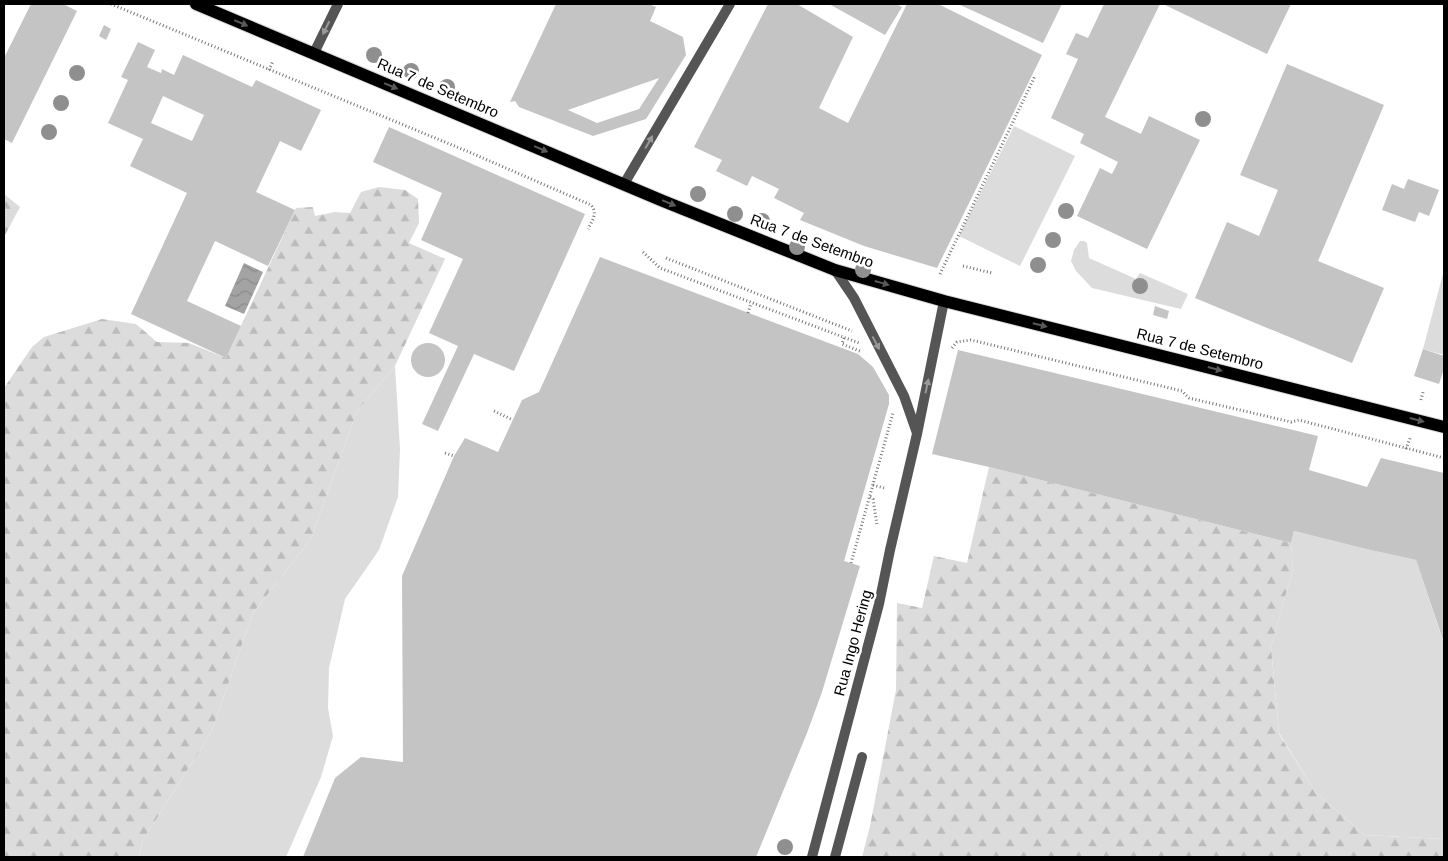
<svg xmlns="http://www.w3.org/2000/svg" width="1448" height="861" viewBox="0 0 1448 861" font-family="Helvetica,sans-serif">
  <defs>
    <pattern id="forest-firs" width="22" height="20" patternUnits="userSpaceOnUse" patternTransform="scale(1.25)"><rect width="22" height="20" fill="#dcdcdc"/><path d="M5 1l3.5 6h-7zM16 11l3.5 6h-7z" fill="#bbb"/></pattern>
    <pattern id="water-waves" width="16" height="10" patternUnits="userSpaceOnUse" patternTransform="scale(1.25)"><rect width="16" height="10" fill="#a3a3a3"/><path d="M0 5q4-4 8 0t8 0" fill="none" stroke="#8b8b8b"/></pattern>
  </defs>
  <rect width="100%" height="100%" fill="#fff"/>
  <g fill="#dcdcdc">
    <path d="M 1014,126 L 1075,156 L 1020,266 L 959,236 Z"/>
    <path d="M 1080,241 L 1084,241 L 1087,243 L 1089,258 L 1136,279 L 1140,273 L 1188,294 L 1181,309 L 1092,288 L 1076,271 L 1071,261 L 1074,250 Z"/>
    <path d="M 1444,270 L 1444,355 L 1423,349 Z"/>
    <path d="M 395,366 L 400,449 L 398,497 L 379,550 L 345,599 L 329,668 L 328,708 L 333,736 L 321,777 L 286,857 L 139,857 L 143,840 L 211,733 L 253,613 L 311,539 L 357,411 Z"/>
    <path d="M 1294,531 L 1366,549 L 1416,560 L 1444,644 L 1444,839 L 1365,835 L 1316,793 L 1279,733 L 1271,647 L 1293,569 L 1291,543 Z"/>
  </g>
  <g fill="url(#forest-firs)">
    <path d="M 379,187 L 405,190 L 418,199 L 419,223 L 409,243 L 445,259 L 395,366 L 357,411 L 311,539 L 253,613 L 211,733 L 143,840 L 139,857 L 4,857 L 4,388 L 32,347 L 44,337 L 102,319 L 136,324 L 157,342 L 189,343 L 226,358 L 296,208 L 313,207 L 315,216 L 335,212 L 350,213 L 361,192 Z"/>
    <path d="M 4,194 L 20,207 L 4,237 Z"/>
    <path d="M 989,467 L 1291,543 L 1293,569 L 1271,647 L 1279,734 L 1316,793 L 1365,835 L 1444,839 L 1444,857 L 862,857 L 870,826 L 896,690 L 897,603 L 922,608 L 934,556 L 967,563 Z"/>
  </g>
  <path fill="url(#water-waves)" d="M 244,263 L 263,272 L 244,314 L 225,306 Z"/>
  <g fill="#c4c4c4" fill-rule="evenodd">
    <path d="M 31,4 L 63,4 L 77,11 L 12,143 L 4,139 L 4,58 Z"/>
    <path d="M 556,4 L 648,4 L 656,7 L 650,21 L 683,37 L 686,55 L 646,119 L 593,136 L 519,107 L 515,101 L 510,102 ZM 659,78 L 639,109 L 597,123 L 568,110 Z"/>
    <path d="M 768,4 L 797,4 L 853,37 L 819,108 L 848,123 L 907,4 L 938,4 L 1042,55 L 937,268 L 864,246 L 800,220 L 804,213 L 774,198 L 779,189 L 752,176 L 747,186 L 716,171 L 722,160 L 694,147 Z"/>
    <path d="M 829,4 L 896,4 L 902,7 L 885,35 Z"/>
    <path d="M 958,4 L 1062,4 L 1043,43 Z"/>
    <path d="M 1104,4 L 1160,4 L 1105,117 L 1141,134 L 1149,116 L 1200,140 L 1147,249 L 1077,216 L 1100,168 L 1112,174 L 1118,162 L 1080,143 L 1084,134 L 1051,118 L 1078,59 L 1066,54 L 1076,33 L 1088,38 Z"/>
    <path d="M 1163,4 L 1291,4 L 1267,54 Z"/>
    <path d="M 104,25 L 111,29 L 106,40 L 99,36 Z"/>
    <path d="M 138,42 L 155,50 L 147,67 L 161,73 L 162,69 L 174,75 L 183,55 L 252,87 L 256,80 L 321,110 L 301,151 L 280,141 L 256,192 L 295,210 L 268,266 L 215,241 L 187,301 L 241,326 L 226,358 L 131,314 L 187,193 L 130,166 L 143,139 L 108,123 L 128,80 L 121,77 ZM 163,96 L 204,115 L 192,141 L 151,123 Z"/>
    <path d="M 1287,64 L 1384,105 L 1318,261 L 1384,288 L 1352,363 L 1195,298 L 1227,222 L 1259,236 L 1278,190 L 1240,175 Z"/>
    <path d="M 389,127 L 585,214 L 514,371 L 474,354 L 438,431 L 422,424 L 458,346 L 429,333 L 463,259 L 421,240 L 442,193 L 373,162 Z"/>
    <path d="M 1408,179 L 1439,190 L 1429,216 L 1419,212 L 1415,222 L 1382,210 L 1392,184 L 1404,189 Z"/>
    <path d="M 600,257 L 858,354 L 873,367 L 889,395 L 889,404 L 844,561 L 860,566 L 822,692 L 807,733 L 756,857 L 303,857 L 335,778 L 361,757 L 403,762 L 402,576 L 454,456 L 465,438 L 498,452 L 522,400 L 539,392 Z"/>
    <path d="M 1155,306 L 1169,311 L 1167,319 L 1153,315 Z"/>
    <circle cx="428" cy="360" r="17"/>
    <path d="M 1423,349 L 1444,356 L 1444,369 L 1439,384 L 1414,376 Z"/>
    <path d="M 958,350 L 1318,436 L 1309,470 L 1367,487 L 1381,458 L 1444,473 L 1444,643 L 1416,560 L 1366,549 L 1294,531 L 1291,543 L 989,467 L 932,454 Z"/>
  </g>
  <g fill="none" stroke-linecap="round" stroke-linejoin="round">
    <defs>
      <path id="primary" d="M 196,4 L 663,201 L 835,270 L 944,301 L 1444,427"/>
    </defs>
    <use href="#primary" stroke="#dbdbdb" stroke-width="14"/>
    <g stroke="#777" stroke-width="3" stroke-dasharray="1 2.5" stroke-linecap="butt">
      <path d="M 111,4 L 469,152 L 591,205 C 598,213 592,221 588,229"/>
      <path d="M 269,70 L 273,61"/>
      <path d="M 643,252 L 660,268 L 859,343"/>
      <path d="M 666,258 L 852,331"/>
      <path d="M 963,266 L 992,273"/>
      <path d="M 940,274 L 1035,76"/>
      <path d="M 748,313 L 751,303"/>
      <path d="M 844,338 L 842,344 L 862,352"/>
      <path d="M 952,348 L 957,342 L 971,340 L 1182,391 L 1189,398 L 1291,422 L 1299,420 L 1444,458"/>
      <path d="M 1421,400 L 1423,392"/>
      <path d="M 494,411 L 513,420"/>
      <path d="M 1406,449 L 1410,438"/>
      <path d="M 445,453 L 454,456"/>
      <path d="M 873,485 L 884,488"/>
      <path d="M 870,497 L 873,499 L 877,525"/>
      <path d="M 851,563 L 893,413"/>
    </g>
    <path stroke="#555" stroke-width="10" d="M 835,857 L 862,757"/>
    <g stroke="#555" stroke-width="10">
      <path d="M 624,184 L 730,4"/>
      <path d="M 835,270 L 854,298 L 904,396 L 917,433"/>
      <path d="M 812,857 L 879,604 L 890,550 L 917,434 L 944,301"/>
    </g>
    <path stroke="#555" stroke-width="10" d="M 314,53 L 338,4"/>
    <use href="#primary" stroke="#000" stroke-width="12"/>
  </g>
  <g fill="#8f8f8f">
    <circle cx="374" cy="55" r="8"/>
    <circle cx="411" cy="71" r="8"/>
    <circle cx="77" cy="73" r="8"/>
    <circle cx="447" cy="87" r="8"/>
    <circle cx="61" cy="103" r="8"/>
    <circle cx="1203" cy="119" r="8"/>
    <circle cx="49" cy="132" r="8"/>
    <circle cx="698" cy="194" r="8"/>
    <circle cx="1066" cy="211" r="8"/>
    <circle cx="735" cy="214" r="8"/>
    <circle cx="762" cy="221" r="8"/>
    <circle cx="1053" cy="240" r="8"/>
    <circle cx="797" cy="247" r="8"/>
    <circle cx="1038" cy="265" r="8"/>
    <circle cx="863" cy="270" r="8"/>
    <circle cx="1140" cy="286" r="8"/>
    <circle cx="785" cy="847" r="8"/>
  </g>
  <defs><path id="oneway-solid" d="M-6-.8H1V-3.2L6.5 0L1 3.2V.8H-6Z" transform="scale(1.25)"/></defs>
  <g fill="#595959">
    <use href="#oneway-solid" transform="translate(241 23) rotate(23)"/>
    <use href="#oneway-solid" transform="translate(391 86) rotate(23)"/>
    <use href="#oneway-solid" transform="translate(541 149) rotate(23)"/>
    <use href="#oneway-solid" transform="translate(669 203) rotate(23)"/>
    <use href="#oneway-solid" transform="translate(882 283) rotate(16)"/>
    <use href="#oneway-solid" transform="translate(1040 325) rotate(14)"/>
    <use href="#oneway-solid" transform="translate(1215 369) rotate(15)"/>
    <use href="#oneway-solid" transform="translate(1417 420) rotate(15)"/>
  </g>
  <g fill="#999">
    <use href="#oneway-solid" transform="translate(326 28) rotate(116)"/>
    <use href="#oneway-solid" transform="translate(649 142) rotate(-60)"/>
    <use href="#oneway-solid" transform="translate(876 343) rotate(62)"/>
    <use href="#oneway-solid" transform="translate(927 386) rotate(-78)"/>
  </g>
  <g text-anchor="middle" stroke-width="5" stroke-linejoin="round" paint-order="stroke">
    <g font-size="15" fill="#000" stroke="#fff">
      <text transform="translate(438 88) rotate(23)" y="5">Rua 7 de Setembro</text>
      <text transform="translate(812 241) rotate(20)" y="5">Rua 7 de Setembro</text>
      <text transform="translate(1200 349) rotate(14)" y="5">Rua 7 de Setembro</text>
      <text transform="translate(853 643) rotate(-75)" y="5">Rua Ingo Hering</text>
    </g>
  </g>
  <rect width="1448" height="861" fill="none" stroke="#000000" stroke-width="10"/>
</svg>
